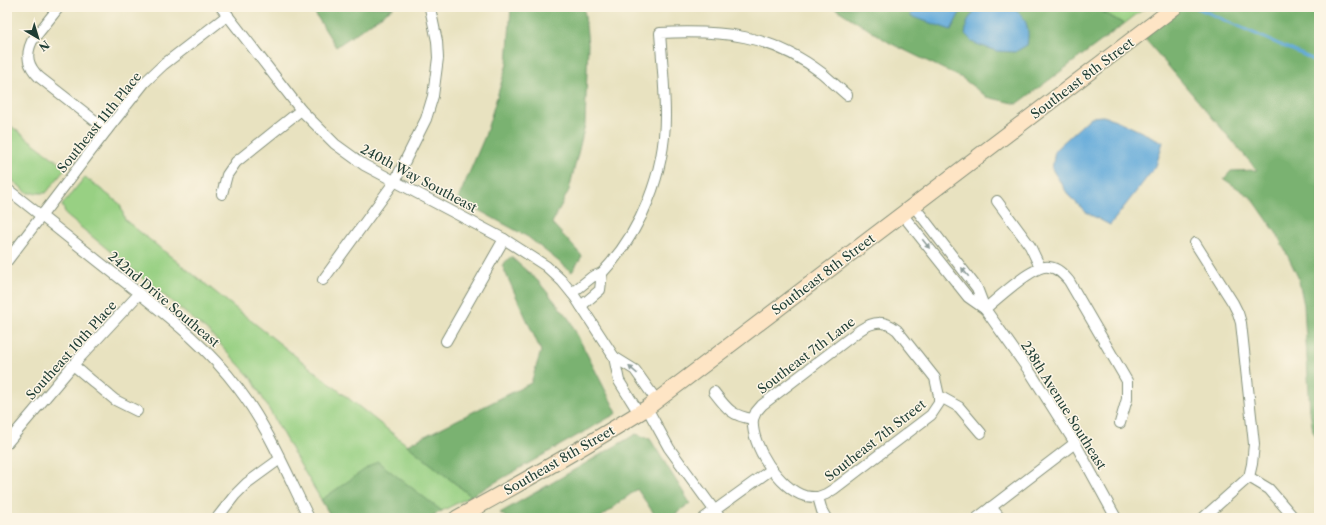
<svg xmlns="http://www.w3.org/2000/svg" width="1326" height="525" viewBox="0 0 1326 525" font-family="'Libre Caslon Text',serif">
  <rect width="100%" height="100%" fill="#fcf5e5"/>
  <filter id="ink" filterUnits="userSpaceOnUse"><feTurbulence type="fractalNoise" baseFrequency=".025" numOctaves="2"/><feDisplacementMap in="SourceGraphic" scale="8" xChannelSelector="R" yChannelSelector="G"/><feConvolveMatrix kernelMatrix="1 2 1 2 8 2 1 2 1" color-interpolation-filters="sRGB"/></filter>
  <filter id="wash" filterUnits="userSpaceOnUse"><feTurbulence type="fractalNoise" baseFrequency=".012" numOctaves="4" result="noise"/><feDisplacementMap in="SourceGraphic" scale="16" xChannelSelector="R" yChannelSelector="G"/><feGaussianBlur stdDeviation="0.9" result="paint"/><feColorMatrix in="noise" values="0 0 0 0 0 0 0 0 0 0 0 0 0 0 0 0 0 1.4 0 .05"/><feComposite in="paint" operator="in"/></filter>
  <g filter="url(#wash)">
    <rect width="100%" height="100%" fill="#e8e2c0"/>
    <g fill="#98d083" stroke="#5c865c">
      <path d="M 1094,7 L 1146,7 L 1124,24 Z"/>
      <path d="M 7,123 L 66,168 L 46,193 L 28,193 L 7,176 Z"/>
      <path d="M 85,177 L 120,204 L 125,220 L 471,496 L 428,518 L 332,518 L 294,454 L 252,379 L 210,333 L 67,216 L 62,205 Z"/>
    </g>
    <g fill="#7ab271" stroke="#4c7852">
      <path d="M 311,7 L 394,7 L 336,47 Z"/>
      <path d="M 511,7 L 584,7 L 588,44 L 585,125 L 569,190 L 552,223 L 582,256 L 572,272 L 528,237 L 458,199 L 485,136 L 507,64 Z"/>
      <path d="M 833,7 L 1094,7 L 1124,24 L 1017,104 L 987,97 L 962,78 L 890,43 Z"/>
      <path d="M 1175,7 L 1317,7 L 1319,9 L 1319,442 L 1313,431 L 1310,412 L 1304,305 L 1298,277 L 1277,234 L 1252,198 L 1224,179 L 1231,171 L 1257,170 L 1140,33 Z"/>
      <path d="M 511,257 L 538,281 L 569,319 L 617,413 L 471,496 L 407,445 L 531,383 L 541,351 L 502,265 Z"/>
      <path d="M 636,434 L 650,439 L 690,503 L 670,518 L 657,518 L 637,489 L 600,518 L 507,518 L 500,513 Z"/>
      <path d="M 377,461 L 442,511 L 428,518 L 332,518 L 321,500 Z"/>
    </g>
    <g fill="#64aada" stroke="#427487">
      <path d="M 914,7 L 963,7 L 951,30 L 910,16 Z"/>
      <path d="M 977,7 L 1010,7 C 1027,15 1030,29 1027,45 L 1015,52 L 996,51 L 974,43 L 965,34 L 968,20 Z"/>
      <path d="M 1103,116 L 1116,120 L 1163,142 L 1156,166 L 1110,225 L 1087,213 L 1069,196 L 1052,169 L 1055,150 L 1091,117 Z"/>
    </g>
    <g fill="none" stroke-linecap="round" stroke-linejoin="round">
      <path stroke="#64aada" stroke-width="3" d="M 1195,7 L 1310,58 L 1319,64"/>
    </g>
  </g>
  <g filter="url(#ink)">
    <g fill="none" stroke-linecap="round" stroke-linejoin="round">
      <defs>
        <g id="street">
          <path d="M 59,7 L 32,41 C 25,56 28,66 39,77 L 107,130"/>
          <path d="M 221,7 L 301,110 L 335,144 L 364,165 L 504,239 L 546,266 L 562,281 L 575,297 L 614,357"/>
          <path d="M 7,189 C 47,220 86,252 126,283 C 166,315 207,346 238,388 C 268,427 287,474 309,518"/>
          <path d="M 222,194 L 227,175 L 236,162 L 301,110"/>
          <path d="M 997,201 L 1030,246 L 1040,267"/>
          <path d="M 902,214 L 968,297 L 985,309 L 977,288 L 913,205"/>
          <path d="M 1195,243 L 1233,303 L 1238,313 L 1241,323 L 1254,444 L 1252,464 L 1249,477"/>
          <path d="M 7,261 L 107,130 L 145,82 L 163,65 L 228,15"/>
          <path d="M 602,273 C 641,232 665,173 665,116 C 665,88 662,61 660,33 C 722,30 771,34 822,73 C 830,80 839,88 847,95"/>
          <path d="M 323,280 L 395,181 L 426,119 L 433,96 L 438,58 L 437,41 L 430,8"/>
          <path d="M 572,293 L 592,277 L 602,273 L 600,290 L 581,306"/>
          <path d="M 446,341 L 504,239"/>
          <path d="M 73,365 L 115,400 L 137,411"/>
          <path d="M 714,392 C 727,409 732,416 753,419 C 750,445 780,489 805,496 C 809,497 814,497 818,497 L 822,511 L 826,518"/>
          <path d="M 647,408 L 669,448 L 720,518"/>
          <path d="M 639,413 L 619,381 L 614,357 L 635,370 L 657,401"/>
          <path d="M 753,419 L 756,412 L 762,405 L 860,330 C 874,321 884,320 897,330 L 935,378 L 939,396 L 959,407 L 981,433"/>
          <path d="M 7,443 L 73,365 L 139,294"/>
          <path d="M 1249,477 L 1269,489 L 1294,518"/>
          <path d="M 818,497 L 826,494 L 834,489 L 931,415 L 939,403 L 939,396"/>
          <path d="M 991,507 L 1000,518"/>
          <path d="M 217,518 L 235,495 L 247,483 L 280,459"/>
          <path d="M 704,518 L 772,469"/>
          <path d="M 977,518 L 1075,443"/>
          <path d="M 1116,518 L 1075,443 L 1032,375 L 985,309 C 997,299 1034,264 1049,267 C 1058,268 1064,275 1069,281 L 1127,381 L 1127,399 L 1120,423"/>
          <path d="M 1203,518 L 1249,477"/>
        </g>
        <path id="secondary" d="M 457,518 C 521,483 585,447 647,408 L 1175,7"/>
      </defs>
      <use href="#street" stroke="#84907a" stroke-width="12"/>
      <use href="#secondary" stroke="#84907a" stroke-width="17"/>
      <use href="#street" stroke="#fff" stroke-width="10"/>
      <use href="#secondary" stroke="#fee5c5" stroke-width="15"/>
    </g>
    <defs><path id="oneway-solid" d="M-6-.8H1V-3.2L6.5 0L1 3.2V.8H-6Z"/></defs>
    <g fill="#8f9e9a">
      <use href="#oneway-solid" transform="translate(926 244) rotate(52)"/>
      <use href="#oneway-solid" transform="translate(965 272) rotate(-128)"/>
      <use href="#oneway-solid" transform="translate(633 370) rotate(-139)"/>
    </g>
  </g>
  <g text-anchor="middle" stroke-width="3" stroke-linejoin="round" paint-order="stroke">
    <g font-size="13" fill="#1f3d34" stroke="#fcf5e5">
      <text transform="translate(1082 78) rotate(-37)" y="5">Southeast 8th Street</text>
      <text transform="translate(99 122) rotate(-51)" y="5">Southeast 11th Place</text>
      <text transform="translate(419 178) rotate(28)" y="5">240th Way Southeast</text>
      <text transform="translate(823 274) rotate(-37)" y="5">Southeast 8th Street</text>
      <text transform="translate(164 299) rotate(40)" y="5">242nd Drive Southeast</text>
      <text transform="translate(71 350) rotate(-48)" y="5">Southeast 10th Place</text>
      <text transform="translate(806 355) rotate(-37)" y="5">Southeast 7th Lane</text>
      <text transform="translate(1064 405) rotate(58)" y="5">238th Avenue Southeast</text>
      <text transform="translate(875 440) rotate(-38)" y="5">Southeast 7th Street</text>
      <text transform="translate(559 460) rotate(-30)" y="5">Southeast 8th Street</text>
    </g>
  </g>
  <rect width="1326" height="525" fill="none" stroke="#fcf5e5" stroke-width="24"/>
  <g transform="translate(38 38) rotate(142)" stroke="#fcf5e5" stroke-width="3" paint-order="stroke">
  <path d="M0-3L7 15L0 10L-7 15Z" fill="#1f3d34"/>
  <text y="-6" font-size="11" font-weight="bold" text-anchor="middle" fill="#1f3d34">N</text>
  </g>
</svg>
